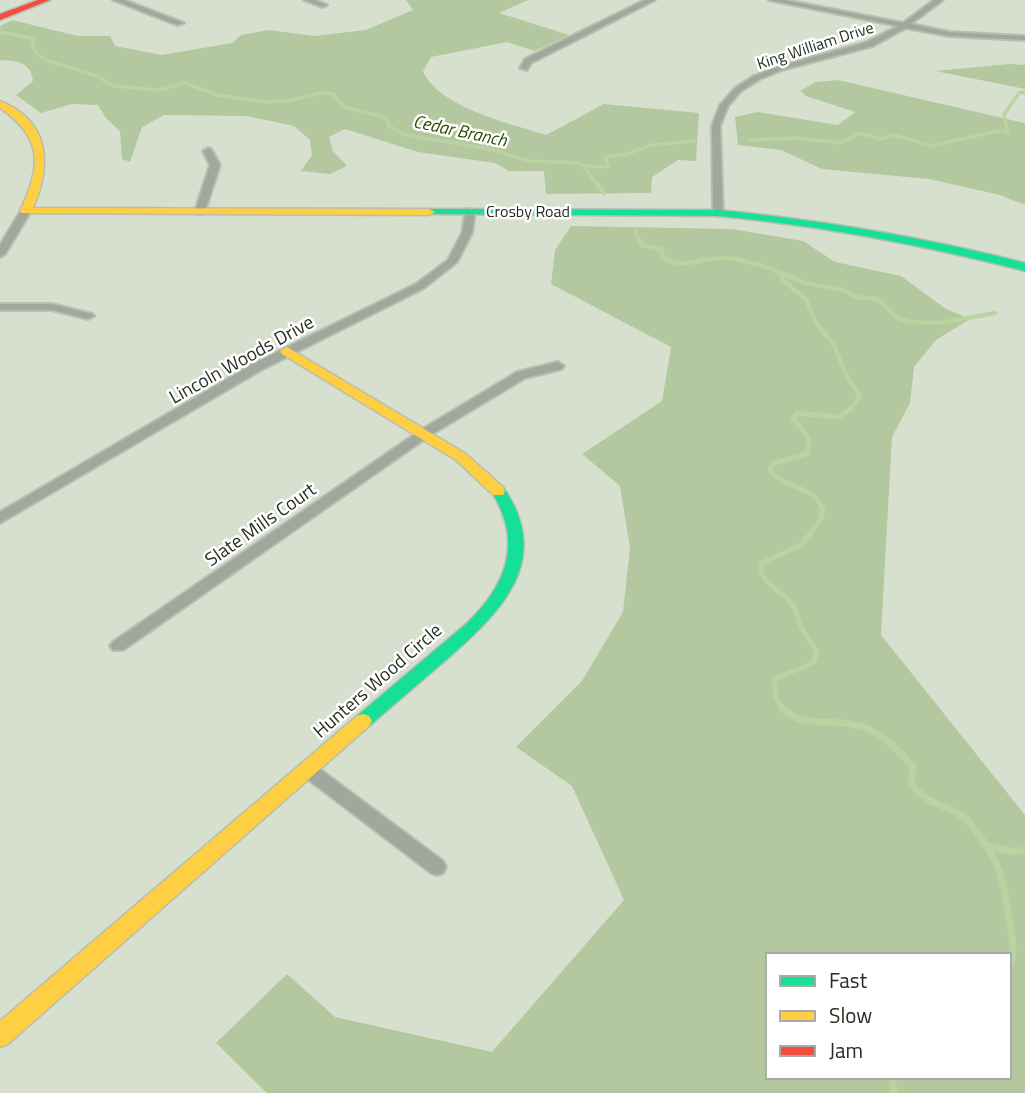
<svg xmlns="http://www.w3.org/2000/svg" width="1025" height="1093" viewBox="0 0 1025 1093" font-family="'Titillium Web',sans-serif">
  <rect width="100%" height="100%" fill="#d7e0cf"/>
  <g fill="#b3c89e" fill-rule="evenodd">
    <path d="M 406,0 L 528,0 L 499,13 L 569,35 L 535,51 L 507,42 L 431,57 L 423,71 C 437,107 512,124 546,135 L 604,104 L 699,113 L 696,161 L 678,160 L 652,177 L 651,193 L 546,194 L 544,171 L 509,171 L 495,163 L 418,152 L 345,129 L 329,137 L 333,151 L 347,166 L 330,174 L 301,171 L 312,155 L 310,140 L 294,126 L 247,116 L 164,115 L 142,127 L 130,162 L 122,159 L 120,131 L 106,118 L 98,105 L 72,104 L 41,113 L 16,95 L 33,81 C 31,62 17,61 0,60 L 0,26 L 12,20 L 78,36 L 110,36 L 115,46 L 162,55 L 232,43 L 241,35 L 269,30 L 314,36 L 366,30 L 413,10 Z"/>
    <path d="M 1010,64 L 1025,65 L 1025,89 L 935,71 Z"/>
    <path d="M 838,80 L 1025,123 L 1025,205 L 1000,195 L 929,179 L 822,169 L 781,150 L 738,145 L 735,117 L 757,112 L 838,125 L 855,112 L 806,96 L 800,91 L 816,82 Z"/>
    <path d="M 571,226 L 732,229 L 803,241 L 835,262 L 901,276 L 946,309 L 970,319 L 936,340 L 914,367 L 910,403 L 892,437 L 881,635 L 1025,815 L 1025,1093 L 267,1093 L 216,1043 L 287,974 L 335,1017 L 492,1052 L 624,900 L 572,786 L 516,747 L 582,681 L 623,612 L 630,548 L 620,486 L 582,454 L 662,401 L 671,347 L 551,284 L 555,250 ZM 768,955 L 1009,955 L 1009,1077 L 768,1077 Z"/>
  </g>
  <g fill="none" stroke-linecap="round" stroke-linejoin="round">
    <g stroke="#bad3a0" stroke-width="3.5">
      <path d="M 0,32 L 35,39 L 32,45 L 38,55 L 49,61 L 97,76 L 113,86 L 159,90 L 185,83 L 217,95 L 264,102 L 289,101 L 321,93 L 333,94 L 344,107 L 386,118 L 389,126 L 405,135 L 490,149 L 529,161 L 580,163 L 593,179"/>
      <path d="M 1004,115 L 1019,93 L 1025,92"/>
      <path d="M 749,140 L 798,138 L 841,143 L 860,133 L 881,139 L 894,135 L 931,146 L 998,131 L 1008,132 L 1005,119"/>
      <path d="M 584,166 L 609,167 L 605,157 L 627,154 L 651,145 L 695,141"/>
    </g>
    <g stroke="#bad3a0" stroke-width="4.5">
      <path d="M 592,178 L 604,193"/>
      <path d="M 635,231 L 641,245 L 661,249 L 663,258 C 683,270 701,258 723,258 C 742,258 764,266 782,273 L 782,280 L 806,299 L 815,321 L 834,345 L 848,379 L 860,395 L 850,410"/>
      <path d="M 782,273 L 805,283 L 844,290 L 855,297 L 878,299 L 898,318 L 911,322 L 940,323 L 995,313"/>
    </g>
    <path stroke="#bad3a0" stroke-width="5" d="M 782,708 L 776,697 L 774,679 L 813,663 L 817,653 C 813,644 807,638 803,630 C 798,622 798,612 792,604 C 781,589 759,584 761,563 L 801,545 L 820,521 L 823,511 C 816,484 783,490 770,470 L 772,464 L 808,453 L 809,438 L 793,419 L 796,413 L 839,417 L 852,408"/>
    <g stroke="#bad3a0" stroke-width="7">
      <path d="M 781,707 C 799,728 830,719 855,725 C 879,730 898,748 913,767 L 911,784 C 929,807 945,803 965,818 C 970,822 974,829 978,834 C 1000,861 1005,886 1009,919 C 1011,933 1017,954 1009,966"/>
      <path d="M 987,845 L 1014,852 L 1025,850"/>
      <path d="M 892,1077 L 894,1093"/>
    </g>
    <defs>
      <g id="street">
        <path d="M 113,0 L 124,0 L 184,23 L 177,25 Z"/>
        <path d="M 304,0 L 315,0 L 327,5 L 323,7 Z"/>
        <path d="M 645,0 L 655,0 L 531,63 L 527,70 L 520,68 L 525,59 Z"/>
        <path d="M 769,0 L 785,0 L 903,23 L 934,0 L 943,0 L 911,24 L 949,32 L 1025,36 L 1025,40 L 949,36 L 906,28 L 873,46 L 782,70 L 760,79 L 741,91 L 728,106 L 720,126 L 723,213 L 718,216 L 713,213 L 712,126 L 720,105 L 735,88 L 754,76 L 777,67 L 867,42 L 898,26 Z"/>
        <path d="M 208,148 L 211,149 L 220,165 L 205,211 L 200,214 L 195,211 L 210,165 L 203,151 Z"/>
        <path d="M 22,209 L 31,211 L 5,254 L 0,257 L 0,245 Z"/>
        <path d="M 466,209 L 475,211 L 472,233 L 457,262 L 424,288 L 261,370 L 0,523 L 0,512 L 253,364 L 416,284 L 448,260 L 462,233 Z"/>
        <path d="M 0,304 L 52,304 L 92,314 L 94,316 L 88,319 L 52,310 L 0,310 Z"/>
        <path d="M 558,362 L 564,366 L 562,369 L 525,378 L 429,436 L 123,650 L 113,650 L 110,646 L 113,642 L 421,430 L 517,372 Z"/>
        <path d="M 307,762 L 313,764 L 443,861 L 446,867 L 443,873 L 437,875 L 431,873 L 301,774 L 299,769 L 301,764 Z"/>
      </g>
      <g id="fast">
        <path d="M 429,209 L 718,210 C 822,220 924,237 1025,263 L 1025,271 C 923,245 822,226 718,216 L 425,214 L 423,212 Z"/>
        <path d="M 498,486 L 503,487 C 554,560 501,612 447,659 C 421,681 395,704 369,726 L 363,728 L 357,726 L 354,721 L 357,716 L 466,624 C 508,584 523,541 491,491 Z"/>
      </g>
      <g id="slow">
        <path d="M 0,101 C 50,121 52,165 33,208 L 429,209 L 435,212 L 429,215 L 22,213 L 20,211 C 41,166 44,139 0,108 Z"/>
        <path d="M 287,347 L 466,454 L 503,487 L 505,491 L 503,495 L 493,495 L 456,460 L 282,354 L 280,351 Z"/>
        <path d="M 363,714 L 369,716 L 372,721 L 369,726 L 8,1044 L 0,1047 L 0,1021 L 357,716 Z"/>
      </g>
      <path id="jam" d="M 38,0 L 50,0 L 0,20 L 0,14 Z"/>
    </defs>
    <use href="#street" stroke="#b8beb2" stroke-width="4"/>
    <use href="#fast" stroke="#b8beb2" stroke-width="3"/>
    <use href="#slow" stroke="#b8beb2" stroke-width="3"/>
    <use href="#jam" stroke="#b8beb2" stroke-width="3"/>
    <use href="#street" fill="#a0a79b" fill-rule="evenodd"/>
    <use href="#fast" fill="#16e098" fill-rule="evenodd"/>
    <use href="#slow" fill="#ffcf43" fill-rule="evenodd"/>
    <use href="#jam" fill="#f24e42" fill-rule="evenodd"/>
  </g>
  <g text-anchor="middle" stroke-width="5" stroke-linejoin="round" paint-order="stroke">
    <g font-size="16" fill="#282e23" stroke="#fff">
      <text transform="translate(815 45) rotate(-18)" y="6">King William Drive</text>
      <text x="528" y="217">Crosby Road</text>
    </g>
    <g font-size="18" font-style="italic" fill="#2d4800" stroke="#fff">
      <text transform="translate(460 131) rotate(12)" y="6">Cedar Branch</text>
    </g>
    <g font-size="19" fill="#282e23" stroke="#fff">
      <text transform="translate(241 359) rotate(-29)" y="7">Lincoln Woods Drive</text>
      <text transform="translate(260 524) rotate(-35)" y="7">Slate Mills Court</text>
      <text transform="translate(377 680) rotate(-41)" y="7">Hunters Wood Circle</text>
    </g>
  </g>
  <rect x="766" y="953" width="245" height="126" fill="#ffffff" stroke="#a9aba7" stroke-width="2"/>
  <rect x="780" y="976" width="35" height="10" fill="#16e098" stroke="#a9aba7" stroke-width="2"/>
  <text x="829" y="988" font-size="21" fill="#282e23">Fast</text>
  <rect x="780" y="1011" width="35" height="10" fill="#ffcf43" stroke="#a9aba7" stroke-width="2"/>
  <text x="829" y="1023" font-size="21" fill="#282e23">Slow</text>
  <rect x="780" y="1046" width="35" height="10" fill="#f24e42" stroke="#a9aba7" stroke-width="2"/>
  <text x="829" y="1058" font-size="21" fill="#282e23">Jam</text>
</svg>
